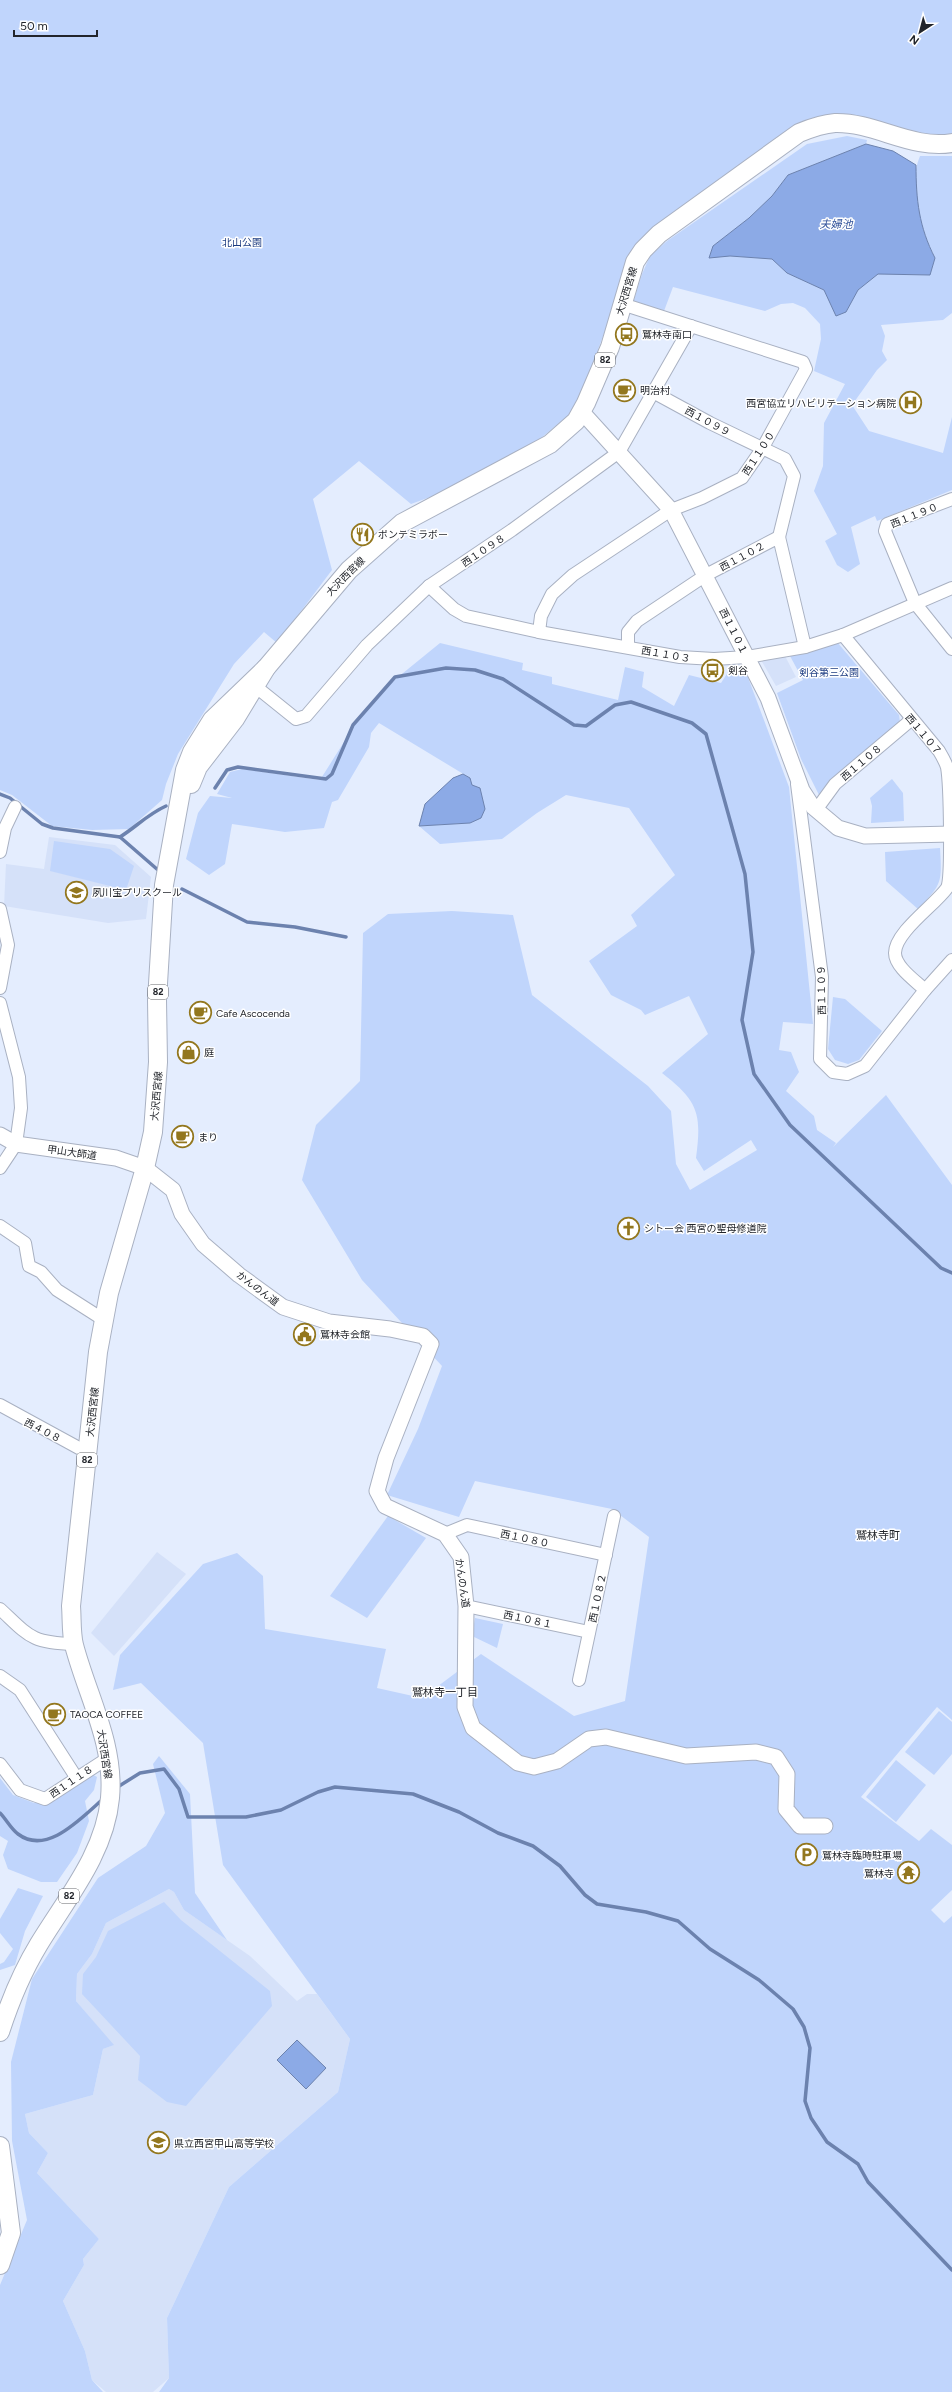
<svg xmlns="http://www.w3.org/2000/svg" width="952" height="2392" viewBox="0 0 952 2392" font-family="Figtree,'Noto Sans JP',sans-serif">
  <rect width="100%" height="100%" fill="#e4edfe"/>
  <g fill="#d5e1f9">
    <path d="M 785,656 L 796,677 L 776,686 L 761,660 Z"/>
    <path d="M 49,837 L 115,845 L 151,877 L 146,919 L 108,923 L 4,906 L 6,864 L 44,869 Z"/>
    <path d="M 157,1552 L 186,1574 L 114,1656 L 91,1633 Z"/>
    <path d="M 169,1889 L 174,1892 L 184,1910 L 250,1956 L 297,2001 L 307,1994 L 317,1994 L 350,2039 L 338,2092 L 229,2187 L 167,2318 L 169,2378 L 153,2392 L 106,2392 L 92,2380 L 85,2351 L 63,2301 L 84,2265 L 83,2259 L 99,2239 L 37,2173 L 48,2153 L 29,2133 L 25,2114 L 93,2095 L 103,2049 L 113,2045 L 76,2001 L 77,1974 L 92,1954 L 106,1923 Z"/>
  </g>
  <g fill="#c0d5fc">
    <path d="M 0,0 L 952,0 L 952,137 L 921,137 L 842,116 L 655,228 L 632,250 L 629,266 L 576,409 L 535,443 L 469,483 L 411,504 L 359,461 L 313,499 L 332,570 L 277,643 L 264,632 L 234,664 L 178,754 L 166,784 L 162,800 L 129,829 L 92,830 L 52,826 L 12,795 L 0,790 Z"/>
    <path d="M 847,136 L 867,140 L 866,144 L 788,175 L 772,196 L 749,218 L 713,246 L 730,256 L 772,259 L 787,273 L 824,290 L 846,312 L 858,290 L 878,274 L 930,275 L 935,258 C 922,231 907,185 920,156 L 952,156 L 952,313 L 943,320 L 881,325 L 885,336 L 882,351 L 887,360 L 877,370 L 852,405 L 869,431 L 943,453 L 952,417 L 952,490 L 877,521 L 875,516 L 851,527 L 860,564 L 848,572 L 837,565 L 825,541 L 837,534 L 814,491 L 823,466 L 824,423 L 845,384 L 814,371 L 821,339 L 820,324 L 805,308 L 793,303 L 781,304 L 765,311 L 673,287 L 664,311 L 633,303 L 642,274 L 650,256 L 667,241 L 807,144 Z"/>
    <path d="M 837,642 L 899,715 L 900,722 L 832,779 L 820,797 L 801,759 L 777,693 L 803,680 L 790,656 Z"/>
    <path d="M 440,643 L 523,663 L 522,670 L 552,677 L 552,684 L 618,700 L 625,667 L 644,672 L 642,687 L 674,706 L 689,675 L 721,683 L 728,672 L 746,672 L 789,787 L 813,1024 L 783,1022 L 779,1050 L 791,1052 L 799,1072 L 786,1091 L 814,1116 L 817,1130 L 836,1143 L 833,1147 L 886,1095 L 952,1185 L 952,1720 L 937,1707 L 861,1797 L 919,1841 L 931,1829 L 952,1845 L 952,1890 L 931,1910 L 944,1923 L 952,1916 L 952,2392 L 159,2392 L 169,2378 L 167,2318 L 229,2187 L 338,2092 L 350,2039 L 223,1865 L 203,1743 L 141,1683 L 113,1690 L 120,1655 L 203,1564 L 237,1553 L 263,1576 L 265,1629 L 386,1649 L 377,1688 L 422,1698 L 481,1654 L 574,1716 L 625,1701 L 649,1537 L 612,1509 L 475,1481 L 459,1517 L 387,1495 L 418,1429 L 442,1366 L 362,1280 L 302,1180 L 316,1125 L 360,1081 L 363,933 L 388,914 L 452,911 L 513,915 L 532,995 L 648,1086 L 671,1111 L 676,1164 L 690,1190 L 757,1150 L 751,1140 L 704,1171 L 696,1158 C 702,1113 698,1101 662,1073 L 708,1034 L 689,996 L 645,1015 L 641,1010 L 611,995 L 589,961 L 637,926 L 631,915 L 675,875 L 629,808 L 566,795 L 537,813 L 502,839 L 440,844 L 419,826 L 470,823 L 471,785 L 470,778 L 379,723 L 371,733 L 369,747 L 338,800 L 332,802 L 324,828 L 285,832 L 232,824 L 225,864 L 209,875 L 186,859 L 198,813 L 210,796 L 232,798 L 217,794 L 230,772 L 242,769 L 320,780 L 361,715 L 381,691 Z"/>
    <path d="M 892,779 L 903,793 L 904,821 L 871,823 L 872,806 L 870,798 Z"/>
    <path d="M 54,841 L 110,849 L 134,866 L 126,890 L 50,871 Z"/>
    <path d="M 940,848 C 942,883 942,884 918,909 L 886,881 L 885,852 Z"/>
    <path d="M 833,997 L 845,999 L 882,1031 L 859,1060 L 848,1064 L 835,1060 L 828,1049 Z"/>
    <path d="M 388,1516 L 426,1538 L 367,1618 L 330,1596 Z"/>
    <path d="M 475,1618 L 503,1624 L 497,1648 L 472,1636 Z"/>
    <path d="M 939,1711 L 952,1722 L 952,1754 L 934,1775 L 905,1752 Z"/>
    <path d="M 159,1756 L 190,1794 L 195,1893 L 227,1940 L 184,1910 L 174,1892 L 169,1889 L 106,1923 L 92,1954 L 77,1974 L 76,2001 L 114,2045 L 103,2049 L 93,2095 L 25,2114 L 29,2133 L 48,2153 L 37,2173 L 99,2239 L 83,2259 L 84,2265 L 63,2301 L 85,2351 L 92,2380 L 103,2392 L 0,2392 L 0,2285 L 27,2220 L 12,2141 L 11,2062 L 32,1979 L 98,1878 L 146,1846 L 165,1813 L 153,1764 Z"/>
    <path d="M 896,1760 L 926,1785 L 896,1822 L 866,1797 Z"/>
    <path d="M 90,1773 L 97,1777 L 94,1790 L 85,1801 L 89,1821 L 77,1853 L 57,1882 L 41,1882 L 8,1869 L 3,1855 L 8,1841 L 0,1836 L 0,1778 L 13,1795 L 34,1803 L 52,1801 Z"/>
    <path d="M 18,1888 L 43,1896 L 25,1931 L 15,1965 L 0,1970 L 0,1964 L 4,1962 L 13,1949 L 0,1933 L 0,1919 Z"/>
    <path d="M 164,1902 L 181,1920 L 270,1991 L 272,2006 L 186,2106 L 167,2102 L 138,2080 L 140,2056 L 82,1994 L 83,1974 L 96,1957 L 108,1931 Z"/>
  </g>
  <g fill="#8caae6" stroke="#6c82ae">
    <path d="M 866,144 L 893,151 L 916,165 C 916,200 919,227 935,258 L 930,275 L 878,274 L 858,290 L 846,312 L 836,316 L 824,290 L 787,273 L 772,259 L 730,256 L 709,258 L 713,246 L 749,218 L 772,196 L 788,175 Z"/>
    <path d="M 463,774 L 470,778 L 472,785 L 480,788 L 485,809 L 481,818 L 470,823 L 419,826 L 425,804 L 453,778 Z"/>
    <path d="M 297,2040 L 326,2068 L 306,2089 L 277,2060 Z"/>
  </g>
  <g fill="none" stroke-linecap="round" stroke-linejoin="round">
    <g stroke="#6c82ae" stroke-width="3.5">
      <path d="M 215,788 L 227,770 L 238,767 L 326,779 L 332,774 L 353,725 L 395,677 L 446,668 L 475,670 L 503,679 L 574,725 L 586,726 L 615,705 L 631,702 L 692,723 L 706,734 L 745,874 L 753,952 L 742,1020 L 754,1074 L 790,1125 L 941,1268 L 952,1273"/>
      <path d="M 0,794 L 10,798 L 42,824 L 53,828 L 120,837 L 158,870"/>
      <path d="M 120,837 C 136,827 148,814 166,806"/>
      <path d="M 182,889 L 247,922 L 295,927 L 346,937"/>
      <path d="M 116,1788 L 140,1773 L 164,1769 L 179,1789 L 188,1817 L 246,1817 L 281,1810 L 318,1792 L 335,1787 L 413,1794 L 459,1812 L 498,1833 L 533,1846 L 560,1866 L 585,1895 L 597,1904 L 646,1912 L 678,1921 L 710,1949 L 759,1980 L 793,2009 L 804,2027 L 810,2048 L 805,2101 L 811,2118 L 827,2142 L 858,2164 L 868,2182 L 952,2270"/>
      <path d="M 0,1813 C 6,1819 11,1829 18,1834 C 47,1856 81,1818 102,1800"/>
    </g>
    <defs>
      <g id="minor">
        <path d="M 653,392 L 710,423 L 785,459 L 794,476 L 779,537"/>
        <path d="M 952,499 L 887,524 L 885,531 L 915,603 L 952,649"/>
        <path d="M 429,586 L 454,609 L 466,616 L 539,632 L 680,657 L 714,659 L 747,657 L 805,647 L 843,635 L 952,588"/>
        <path d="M 539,632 L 541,616 L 552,594 L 573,575 L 671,510 L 702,498 L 742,478 L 762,449 L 806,369 L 803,362 L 622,304"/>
        <path d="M 843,635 L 939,751 C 942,756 945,761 947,767 C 950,784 952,877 947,888 C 935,905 895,932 895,953 C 895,967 916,981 925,990"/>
        <path d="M 628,647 L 628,632 L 637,621 L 706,575 L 779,537 L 805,647"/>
        <path d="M 250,682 L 296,719 L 306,716 L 367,645 L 429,586 L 512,530 L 619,452 L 691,326"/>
        <path d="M 797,784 L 822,977 L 820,1059 L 833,1072 L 847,1074 L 865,1066 L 925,990 L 952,960"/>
        <path d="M 816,810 L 835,784 L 911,720"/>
        <path d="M 0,852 L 5,828 L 15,807"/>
        <path d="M 0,909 L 8,945 L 0,988"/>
        <path d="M 0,1003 L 19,1077 L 21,1108 L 16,1144 L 0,1168"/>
        <path d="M 0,1226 L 25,1243 L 29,1266 L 41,1272 L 57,1290 L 104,1320"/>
        <path d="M 0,1405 L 88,1453"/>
        <path d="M 445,1534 L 467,1525 L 606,1555"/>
        <path d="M 466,1606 L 589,1632"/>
        <path d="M 0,1609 C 29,1636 31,1643 74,1644"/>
        <path d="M 0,1676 L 20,1690 L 76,1777"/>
        <path d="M 579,1680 L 614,1516"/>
        <path d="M 0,1764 L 20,1790 L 45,1799 L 108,1758"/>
      </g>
      <g id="tertiary">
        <path d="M 582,412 L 671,510 L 768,698 L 802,790 L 813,807 L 838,828 L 865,836 L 952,834"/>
        <path d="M 0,1135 L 16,1144 L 116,1158 L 145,1168 L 173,1190 L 182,1214 L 203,1244 L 239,1275 L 283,1307 L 329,1322 L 390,1329 L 423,1336 L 431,1344 L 386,1458 L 377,1491 L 385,1506 L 445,1534 L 461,1557 L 466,1606 L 465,1707 L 473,1728 L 518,1763 L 534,1767 L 557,1761 L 589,1739 L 606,1737 L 686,1756 L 756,1752 L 776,1757 L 787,1774 L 786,1809 L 800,1826 L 825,1826"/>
      </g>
      <g id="primary">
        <path d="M 191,784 L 198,767 L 235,719 L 266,668 L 349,570 L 402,523 L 550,444 L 576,421 L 586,403 L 610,347 L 635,262 L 643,250 L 659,234 L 799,133 C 811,128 822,124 835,123 C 875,122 912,150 952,143"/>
        <path d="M 0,2032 C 10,2001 22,1972 39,1944 C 67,1898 105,1853 110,1798 C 115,1744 87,1695 74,1645 C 71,1633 72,1618 71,1606 L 98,1352 L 109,1293 L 145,1168 L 153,1132 L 158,1062 L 157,1000 L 164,885 L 185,770 L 192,752 L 212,720 L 266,668"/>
        <path d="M 0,2146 L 11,2233 L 0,2265"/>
      </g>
    </defs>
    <use href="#minor" stroke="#a9b1c2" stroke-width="14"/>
    <use href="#tertiary" stroke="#a9b1c2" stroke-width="17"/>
    <use href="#primary" stroke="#a9b1c2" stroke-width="20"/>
    <use href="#minor" stroke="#fff" stroke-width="12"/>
    <use href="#tertiary" stroke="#fff" stroke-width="15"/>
    <use href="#primary" stroke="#fff" stroke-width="18"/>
  </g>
  <defs>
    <symbol id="bus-ring" viewBox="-11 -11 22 22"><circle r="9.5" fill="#fff" stroke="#93771e" stroke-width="1.5"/><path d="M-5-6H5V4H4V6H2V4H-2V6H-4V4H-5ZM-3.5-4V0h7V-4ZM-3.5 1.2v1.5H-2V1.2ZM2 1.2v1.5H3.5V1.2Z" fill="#93771e"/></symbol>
    <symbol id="cafe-ring" viewBox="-11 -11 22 22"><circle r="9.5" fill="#fff" stroke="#93771e" stroke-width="1.5"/><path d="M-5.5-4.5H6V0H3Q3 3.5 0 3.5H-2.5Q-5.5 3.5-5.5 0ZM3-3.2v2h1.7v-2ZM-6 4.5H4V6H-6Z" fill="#93771e"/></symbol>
    <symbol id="hospital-ring" viewBox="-11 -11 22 22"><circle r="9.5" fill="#fff" stroke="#93771e" stroke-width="1.5"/><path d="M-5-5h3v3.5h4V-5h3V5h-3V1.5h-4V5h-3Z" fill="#93771e"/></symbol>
    <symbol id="restaurant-ring" viewBox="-11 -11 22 22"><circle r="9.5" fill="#fff" stroke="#93771e" stroke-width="1.5"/><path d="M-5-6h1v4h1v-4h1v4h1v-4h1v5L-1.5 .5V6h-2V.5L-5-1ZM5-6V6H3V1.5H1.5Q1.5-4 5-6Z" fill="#93771e"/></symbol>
    <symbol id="school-ring" viewBox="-11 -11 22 22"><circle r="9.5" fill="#fff" stroke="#93771e" stroke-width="1.5"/><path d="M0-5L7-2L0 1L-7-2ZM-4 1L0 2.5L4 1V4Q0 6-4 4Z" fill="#93771e"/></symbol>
    <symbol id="shop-ring" viewBox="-11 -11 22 22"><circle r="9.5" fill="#fff" stroke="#93771e" stroke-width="1.5"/><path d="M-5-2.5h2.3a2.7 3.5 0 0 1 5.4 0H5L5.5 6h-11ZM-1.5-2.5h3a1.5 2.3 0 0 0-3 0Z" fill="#93771e"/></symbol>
    <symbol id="church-ring" viewBox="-11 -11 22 22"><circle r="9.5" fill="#fff" stroke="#93771e" stroke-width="1.5"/><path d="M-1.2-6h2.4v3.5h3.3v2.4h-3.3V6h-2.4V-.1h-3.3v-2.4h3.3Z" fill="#93771e"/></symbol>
    <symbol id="civic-ring" viewBox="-11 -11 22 22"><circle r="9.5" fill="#fff" stroke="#93771e" stroke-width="1.5"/><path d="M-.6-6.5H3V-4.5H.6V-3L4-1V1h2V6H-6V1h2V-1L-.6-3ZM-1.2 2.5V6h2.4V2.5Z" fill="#93771e"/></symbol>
    <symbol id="parking-ring" viewBox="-11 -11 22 22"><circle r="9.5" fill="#fff" stroke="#93771e" stroke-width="1.5"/><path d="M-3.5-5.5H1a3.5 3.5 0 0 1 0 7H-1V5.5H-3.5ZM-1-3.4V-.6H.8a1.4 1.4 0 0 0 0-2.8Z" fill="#93771e"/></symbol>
    <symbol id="temple-ring" viewBox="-11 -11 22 22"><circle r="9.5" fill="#fff" stroke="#93771e" stroke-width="1.5"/><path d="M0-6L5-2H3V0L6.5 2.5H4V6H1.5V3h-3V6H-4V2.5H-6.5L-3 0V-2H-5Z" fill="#93771e"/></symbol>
  </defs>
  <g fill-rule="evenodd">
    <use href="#bus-ring" x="614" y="322" width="25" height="25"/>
    <use href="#cafe-ring" x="612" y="378" width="25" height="25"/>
    <use href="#hospital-ring" x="898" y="390" width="25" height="25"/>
    <use href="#restaurant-ring" x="350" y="522" width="25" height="25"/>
    <use href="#bus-ring" x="700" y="658" width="25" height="25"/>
    <use href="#school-ring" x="64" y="880" width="25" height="25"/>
    <use href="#cafe-ring" x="188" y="1000" width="25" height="25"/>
    <use href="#shop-ring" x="176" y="1040" width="25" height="25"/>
    <use href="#cafe-ring" x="170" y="1124" width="25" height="25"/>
    <use href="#church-ring" x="616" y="1216" width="25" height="25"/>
    <use href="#civic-ring" x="292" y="1322" width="25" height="25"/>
    <use href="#cafe-ring" x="42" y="1702" width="25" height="25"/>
    <use href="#parking-ring" x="794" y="1842" width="25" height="25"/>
    <use href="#temple-ring" x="896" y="1860" width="25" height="25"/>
    <use href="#school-ring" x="146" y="2130" width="25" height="25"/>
  </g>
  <g text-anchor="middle" stroke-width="3" stroke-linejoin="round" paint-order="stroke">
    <g fill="#fff" stroke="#64666b" stroke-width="1">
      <rect x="595" y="353" width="20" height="14" rx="3"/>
      <rect x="148" y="985" width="20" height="14" rx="3"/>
      <rect x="77" y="1453" width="20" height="14" rx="3"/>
      <rect x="59" y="1889" width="20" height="14" rx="3"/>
    </g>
    <g font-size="9" font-weight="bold" fill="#22252b">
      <text x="605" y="363">82</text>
      <text x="158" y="995">82</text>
      <text x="87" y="1463">82</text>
      <text x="69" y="1899">82</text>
    </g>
    <g font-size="10" fill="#1d3c81" stroke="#fff">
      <text x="242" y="246">北山公園</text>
      <text x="829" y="676">剣谷第三公園</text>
    </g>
    <g font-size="10" fill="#22252b" stroke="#fff">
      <text transform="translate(626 291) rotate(-73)" y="4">大沢西宮線</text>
      <text transform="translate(708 421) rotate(28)" y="4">西１０９９</text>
      <text transform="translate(758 453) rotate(-57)" y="4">西１１００</text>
      <text transform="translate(914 515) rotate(-22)" y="4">西１１９０</text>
      <text transform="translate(483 550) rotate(-34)" y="4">西１０９８</text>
      <text transform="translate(742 556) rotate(-28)" y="4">西１１０２</text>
      <text transform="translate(345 576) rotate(-45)" y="4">大沢西宮線</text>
      <text transform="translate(734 631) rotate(63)" y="4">西１１０１</text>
      <text transform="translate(666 654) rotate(10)" y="4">西１１０３</text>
      <text transform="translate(924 734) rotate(50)" y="4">西１１０７</text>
      <text transform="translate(861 762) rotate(-40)" y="4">西１１０８</text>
      <text transform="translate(821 990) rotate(-91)" y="4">西１１０９</text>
      <text transform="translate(156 1096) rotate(-85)" y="4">大沢西宮線</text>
      <text transform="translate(72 1152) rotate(8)" y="4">甲山大師道</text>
      <text transform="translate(258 1288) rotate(37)" y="4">かんのん道</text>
      <text transform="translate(92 1412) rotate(-84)" y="4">大沢西宮線</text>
      <text transform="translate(43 1430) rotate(27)" y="4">西４０８</text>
      <text transform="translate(525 1538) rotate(12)" y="4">西１０８０</text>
      <text transform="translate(463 1583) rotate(82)" y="4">かんのん道</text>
      <text transform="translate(597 1598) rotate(-78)" y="4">西１０８２</text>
      <text transform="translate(528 1619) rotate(12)" y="4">西１０８１</text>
      <text transform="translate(105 1754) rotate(81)" y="4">大沢西宮線</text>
      <text transform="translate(71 1781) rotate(-34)" y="4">西１１１８</text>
    </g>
    <g font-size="10" fill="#22252b" stroke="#fff" text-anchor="start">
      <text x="642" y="338">鷲林寺南口</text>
      <text x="640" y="394">明治村</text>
      <text x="896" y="407" text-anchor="end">西宮協立リハビリテーション病院</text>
      <text x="378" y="538">ポンテミラボー</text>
      <text x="728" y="674">剣谷</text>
      <text x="92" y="896">夙川宝プリスクール</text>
      <text x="216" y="1017">Cafe Ascocenda</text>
      <text x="204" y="1056">庭</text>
      <text x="198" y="1141">まり</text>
      <text x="644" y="1232">シトー会 西宮の聖母修道院</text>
      <text x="320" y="1338">鷲林寺会館</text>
      <text x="70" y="1718">TAOCA COFFEE</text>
      <text x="822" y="1859">鷲林寺臨時駐車場</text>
      <text x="894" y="1877" text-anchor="end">鷲林寺</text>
      <text x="174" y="2147">県立西宮甲山高等学校</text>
    </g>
    <g font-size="11" font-style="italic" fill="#33549c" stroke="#fff">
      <text x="836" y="228">夫婦池</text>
    </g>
    <g font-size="11" fill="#22252b" stroke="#fff">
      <text x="878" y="1539">鷲林寺町</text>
      <text x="445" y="1696">鷲林寺一丁目</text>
    </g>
  </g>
  <g transform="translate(920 32) rotate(216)" stroke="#ffffff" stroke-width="3" paint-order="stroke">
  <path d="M0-3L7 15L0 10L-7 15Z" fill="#22252b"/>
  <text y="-6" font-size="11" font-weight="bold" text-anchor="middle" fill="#22252b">N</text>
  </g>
  <path d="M14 30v6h83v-6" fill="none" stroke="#22252b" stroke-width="2"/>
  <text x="20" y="30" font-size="12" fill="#22252b" stroke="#ffffff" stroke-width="3" paint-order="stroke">50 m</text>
</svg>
